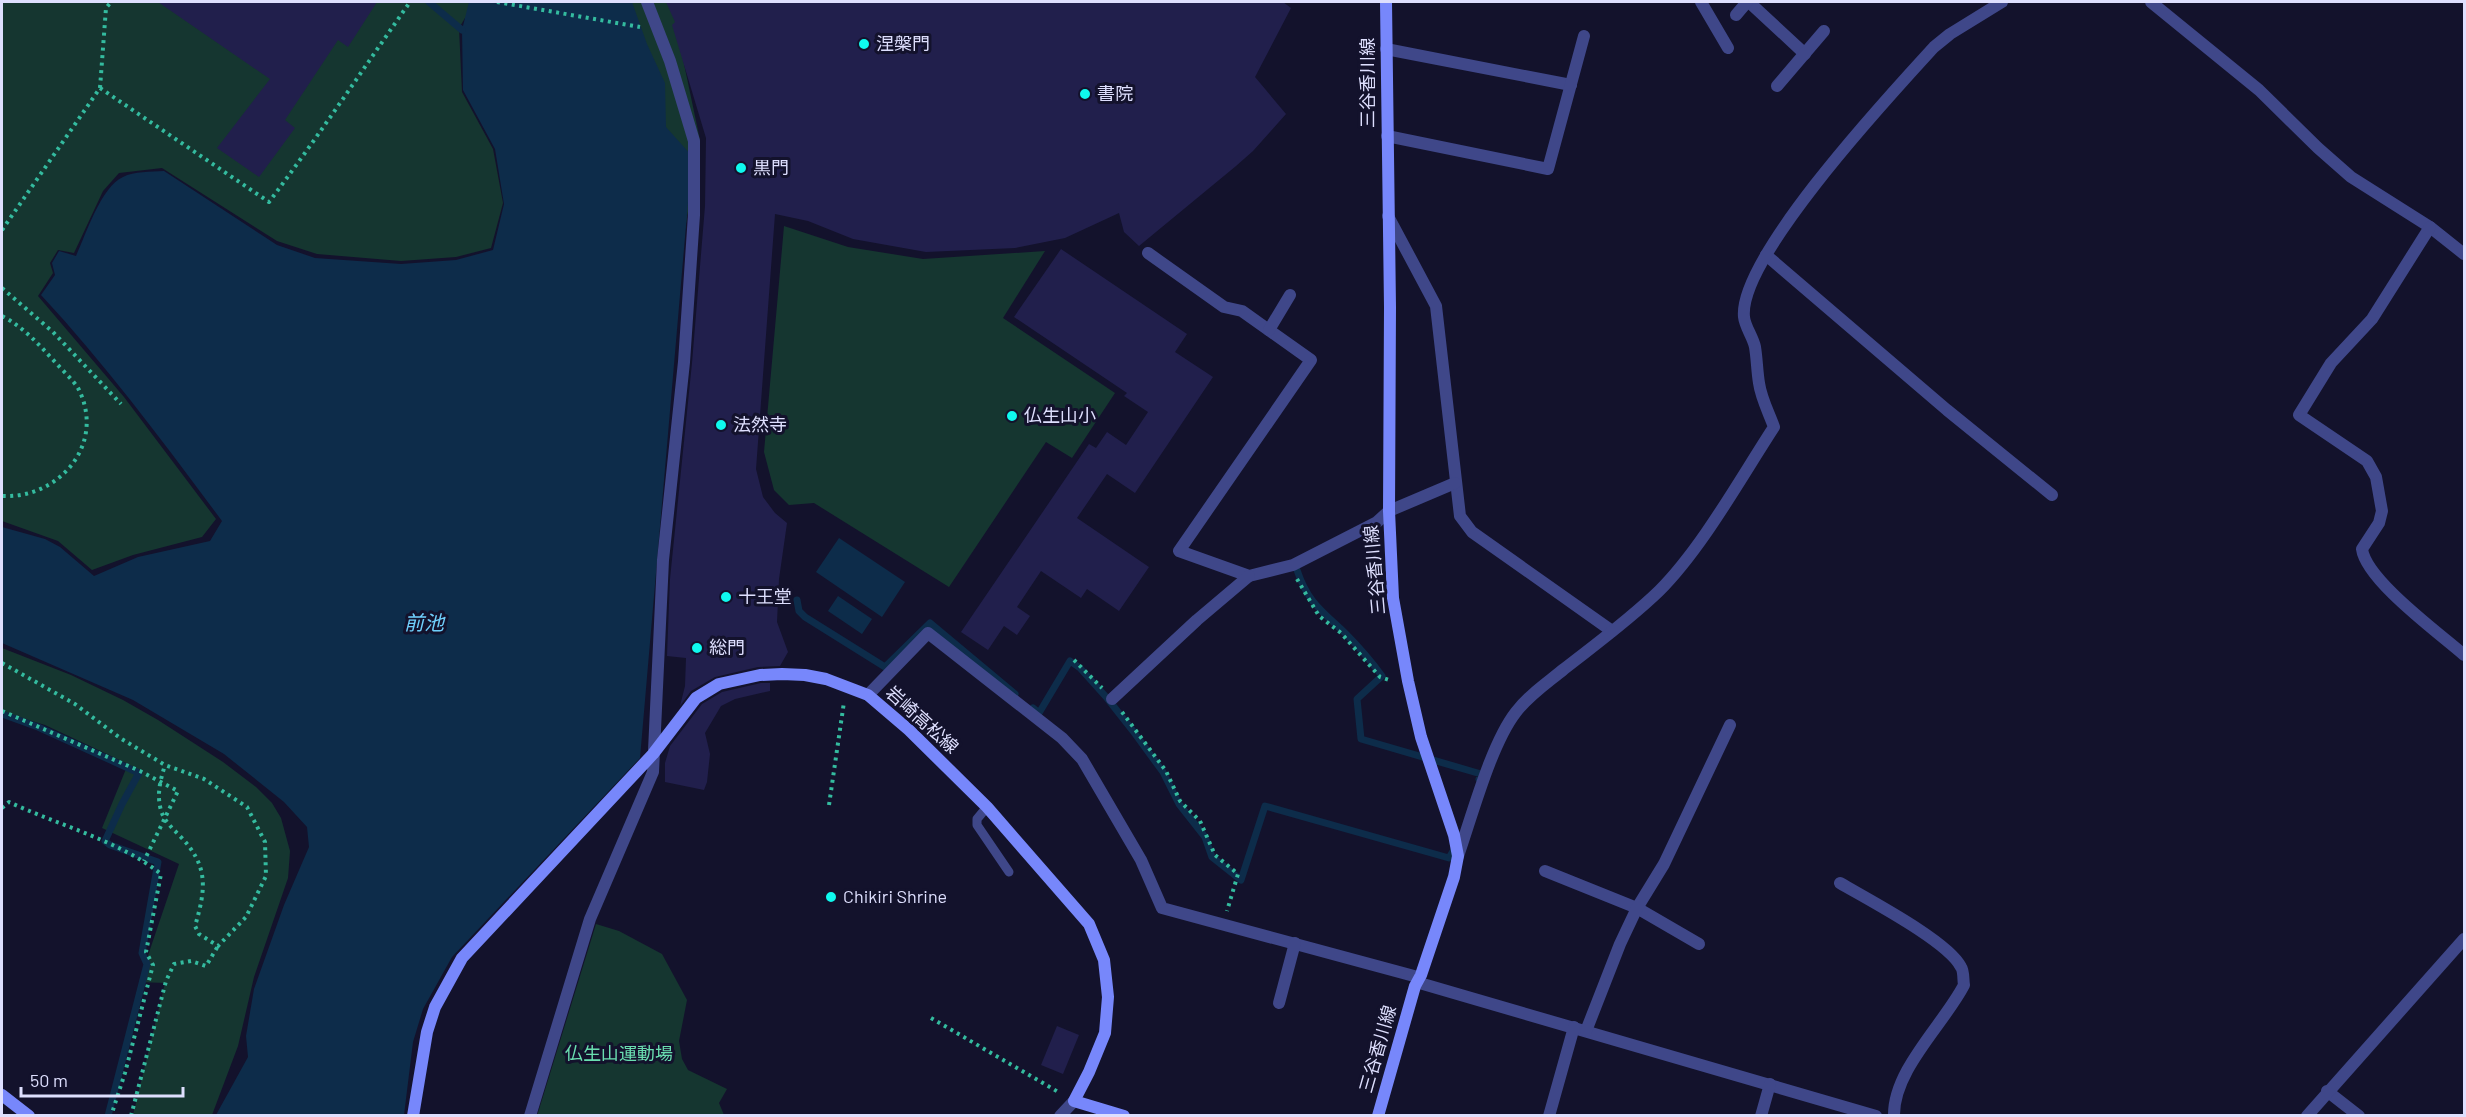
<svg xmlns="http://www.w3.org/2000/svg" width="2466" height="1117" viewBox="0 0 2466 1117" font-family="Barlow,'Noto Sans JP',sans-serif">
  <rect width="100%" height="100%" fill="#13122c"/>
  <g fill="#153630">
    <path d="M 2,2 L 671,2 L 700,140 L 668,331 L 618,53 L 465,18 L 459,28 L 462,92 L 493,149 L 503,203 L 491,248 L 456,257 L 401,261 L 317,254 L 277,241 L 162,168 L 119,173 L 103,191 L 74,253 L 58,250 L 50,263 L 53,273 L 38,296 L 124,397 L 216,519 L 202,537 L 133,555 L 92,570 L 58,541 L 2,521 Z"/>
    <path d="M 784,226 L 848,247 L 923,259 L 1045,251 L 1003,318 L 1115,393 L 1072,458 L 1046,442 L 949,587 L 814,503 L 789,505 L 774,490 L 764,452 Z"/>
    <path d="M 2,648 L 71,675 L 123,700 L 158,720 L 223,762 L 256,787 L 272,803 L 281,818 L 290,851 L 288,878 L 254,977 L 238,1046 L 212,1115 L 133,1115 L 165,983 L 139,982 L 179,864 L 102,828 L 128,764 L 45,725 L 2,712 Z"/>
    <path d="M 596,924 L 619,931 L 662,954 L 687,1000 L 679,1041 L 682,1059 L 688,1070 L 727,1089 L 719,1103 L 724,1115 L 537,1116 Z"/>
  </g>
  <g fill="#0d2c4a">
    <path d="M 469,2 L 632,2 L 647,44 L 665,83 L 666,127 L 692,156 L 640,758 L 452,957 L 423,1009 L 413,1042 L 404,1115 L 216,1115 L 248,1057 L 246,1036 L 254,989 L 284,905 L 309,847 L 307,827 L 284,802 L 224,754 L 133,700 L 2,643 L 2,527 L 45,539 L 60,547 L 94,576 L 138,557 L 210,541 L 222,521 C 164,443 107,366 41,295 L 55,275 L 52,263 L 59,251 L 76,256 C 86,234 101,187 123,177 C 134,171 151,172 164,171 L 277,245 L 315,258 L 401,264 L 456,260 L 493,250 L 504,204 L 495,149 L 463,90 L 462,30 Z"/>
    <path d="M 839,538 L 905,582 L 882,617 L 816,572 Z"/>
    <path d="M 838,596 L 872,619 L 862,634 L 828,611 Z"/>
  </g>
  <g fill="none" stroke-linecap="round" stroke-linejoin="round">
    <g stroke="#0d2c4a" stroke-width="7">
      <path d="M 429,2 L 462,30"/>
      <path d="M 1297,570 C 1308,603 1322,611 1345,633 C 1359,647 1371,661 1382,676 L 1357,699 L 1361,739 L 1481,774 L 1479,779"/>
      <path d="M 797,600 L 799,611 L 805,617 L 885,667 L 930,623 L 1015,694"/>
      <path d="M 1033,708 L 1039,713 L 1070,661 L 1080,668 L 1107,698 L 1133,731 L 1163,772 L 1179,804 L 1205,837 L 1212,857 L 1241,880 L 1265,806 L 1449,858 L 1456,846"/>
      <path d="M 2,714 L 38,727 L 139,773 L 122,804 L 105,841 L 110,845 L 158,862 L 142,953 L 147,964 L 108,1116"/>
    </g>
  </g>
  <g fill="#211f4c">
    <path d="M 158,2 L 377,2 L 348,47 L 338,40 L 285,120 L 295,128 L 259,177 L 217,148 L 270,79 Z"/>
    <path d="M 666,2 L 1283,2 L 1291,8 L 1255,77 L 1286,114 L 1253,151 L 1236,166 L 1139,246 L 1124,232 L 1119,213 L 1065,238 L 1015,248 L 926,252 L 853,239 L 808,221 L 775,214 L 756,469 L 763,497 L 775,513 L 787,523 L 779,579 L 777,622 L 788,652 L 780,666 L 758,667 L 715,677 L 691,691 L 680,706 L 685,686 L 686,658 L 667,656 L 670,579 L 692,363 L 705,206 L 706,138 L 672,25 L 675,22 Z"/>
    <path d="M 1061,249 L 1187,334 L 1175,352 L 1213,377 L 1135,493 L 1107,474 L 1077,518 L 1149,567 L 1119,611 L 1087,589 L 1081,598 L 1041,571 L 1017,607 L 1030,616 L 1017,635 L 1004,626 L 988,650 L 961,632 L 1089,444 L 1096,448 L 1107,432 L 1126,445 L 1148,412 L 1124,396 L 1127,393 L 1014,317 Z"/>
    <path d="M 761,683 L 770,683 L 770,691 L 735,699 L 721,706 L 705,733 L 710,754 L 707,782 L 704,790 L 665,782 L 665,763 L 670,746 L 702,704 L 722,692 Z"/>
    <path d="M 1057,1026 L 1079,1035 L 1063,1074 L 1041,1065 Z"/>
  </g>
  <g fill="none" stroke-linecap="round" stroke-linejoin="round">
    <g stroke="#34bb9f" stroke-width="4" stroke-dasharray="3 4.5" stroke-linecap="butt">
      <path d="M 497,2 L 640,27"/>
      <path d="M 100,88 L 106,8 L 111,2"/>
      <path d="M 2,230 L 100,88 L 269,202 C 318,137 363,69 410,2"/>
      <path d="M 2,288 L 53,332 L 121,404"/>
      <path d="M 2,316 C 25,328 39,345 57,364 C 63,371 73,380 78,388 C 107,444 59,499 2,496"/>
      <path d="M 1297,579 L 1319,616 L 1341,633 L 1380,677 L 1392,681"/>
      <path d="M 1074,660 L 1102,688"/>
      <path d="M 2,663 L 75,704 L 120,738 L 165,765 L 204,779 L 247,807 L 265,842 L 266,876 L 246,917 L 218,946 L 199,934 L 195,926 C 206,889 209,866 180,836 C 171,827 162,819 160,806 C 157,792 161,778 165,765"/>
      <path d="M 2,711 L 140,771 L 178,791 L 144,861"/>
      <path d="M 1122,712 L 1166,771 L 1180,801 L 1200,821 L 1215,855 L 1238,874 L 1227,911"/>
      <path d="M 829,805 L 844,702"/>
      <path d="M 2,808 L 9,802 C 58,825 120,841 161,874 L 146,952 L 153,965 L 125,1073 L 111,1116"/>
      <path d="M 931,1018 L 1060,1093"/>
      <path d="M 131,1116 L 166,981 L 174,964 L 191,961 L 206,966 L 218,946"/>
    </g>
    <path stroke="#3f4789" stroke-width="9" d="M 987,807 L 977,819 L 977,825 L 1009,872"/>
    <g stroke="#3f4789" stroke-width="12">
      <path d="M 1701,2 L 1728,48"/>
      <path d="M 1749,2 L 1805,54"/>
      <path d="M 2151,2 L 2259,90 L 2318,148 L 2351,177 L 2430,227 L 2464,254"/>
      <path d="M 1736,15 L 1747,2"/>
      <path d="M 1386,49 L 1571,85"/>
      <path d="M 1777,86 L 1824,31"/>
      <path d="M 1387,136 L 1548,169 L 1584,36"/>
      <path d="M 1388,216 L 1436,306 L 1460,516 L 1472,532 L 1612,631"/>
      <path d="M 2430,227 L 2372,319 L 2331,363 L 2299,415 L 2367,461 L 2376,477 L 2382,511 L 2379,523 L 2362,549 C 2366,580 2439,633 2464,655"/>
      <path d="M 1148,253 L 1224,307 L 1242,311 L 1311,360 L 1179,551 L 1249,576 L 1293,565 L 1377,522 L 1389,511 L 1455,483"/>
      <path d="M 1766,255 L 1947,410 L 2052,495"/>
      <path d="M 1269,330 L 1290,295"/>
      <path d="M 868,695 L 928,633 L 1062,738 L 1082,759 L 1141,860 L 1162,908 L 1414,976 L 1423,984 L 1876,1116"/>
      <path d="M 1112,699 L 1197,620 L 1249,576"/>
      <path d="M 1458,856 C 1472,816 1491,744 1516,712 C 1529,695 1547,683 1564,669 C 1596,644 1629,620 1659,591 C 1702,548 1740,479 1774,427 C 1769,413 1761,398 1759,383 C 1757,371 1757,359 1755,347 C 1753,337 1745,327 1744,317 C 1738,258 1892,93 1934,47 L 1950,34 L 2002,2"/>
      <path d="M 1545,871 L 1637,908 L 1699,944"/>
      <path d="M 1840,883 C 1867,899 1948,941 1961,967 C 1964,971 1963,980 1964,985 C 1944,1024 1893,1070 1894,1116"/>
      <path d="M 1279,1003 L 1295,943"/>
      <path d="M 1586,1031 L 1620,944 L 1637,908 L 1664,864 L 1730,725"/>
      <path d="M 2327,1091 L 2359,1116"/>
      <path d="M 530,1116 L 590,919 L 653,772 L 663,560 L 684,362 L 694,215 L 694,141 L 670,61 L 647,2"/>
      <path d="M 1060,1116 L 1074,1101"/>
      <path d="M 1549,1116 L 1574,1027"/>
      <path d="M 1761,1116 L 1770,1084"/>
      <path d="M 2307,1116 L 2464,939"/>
    </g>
    <g stroke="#7787fb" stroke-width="12">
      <path d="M 2,1095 L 29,1116"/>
      <path d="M 413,1116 L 427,1032 L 435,1007 L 462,958 L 653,754 L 696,698 L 719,684 L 760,675 L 782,674 L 805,675 L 826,679 L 868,695 L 909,730 L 987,807 L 1089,924 L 1104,960 L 1108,997 L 1105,1033 L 1089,1072 L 1074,1101 L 1124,1116"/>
      <path d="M 1378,1116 L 1415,986 L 1421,975 L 1454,877 L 1458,856 L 1454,835 L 1421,737 L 1408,681 L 1393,598 L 1389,511 L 1390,307 L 1386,2"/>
    </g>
  </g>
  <g fill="#0ff9ee" stroke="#13122c" stroke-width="2">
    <circle cx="864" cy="44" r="6"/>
    <circle cx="1085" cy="94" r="6"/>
    <circle cx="741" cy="168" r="6"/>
    <circle cx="1012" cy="416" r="6"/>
    <circle cx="721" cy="425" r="6"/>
    <circle cx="726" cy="597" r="6"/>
    <circle cx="697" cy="648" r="6"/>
    <circle cx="831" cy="897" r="6"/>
  </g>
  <g text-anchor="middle" stroke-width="6" stroke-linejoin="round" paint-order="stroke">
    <g font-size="18" fill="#dedffe" stroke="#13122c" text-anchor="start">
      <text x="876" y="50">涅槃門</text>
      <text x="1097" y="100">書院</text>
      <text x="753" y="174">黒門</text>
      <text x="1024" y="422">仏生山小</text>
      <text x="733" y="431">法然寺</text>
      <text x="738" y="603">十王堂</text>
      <text x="709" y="654">総門</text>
      <text x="843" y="903">Chikiri Shrine</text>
    </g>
    <g font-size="18" fill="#dedffe" stroke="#13122c">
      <text transform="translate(1368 83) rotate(-90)" y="6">三谷香川線</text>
      <text transform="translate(1375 570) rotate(-95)" y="6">三谷香川線</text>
      <text transform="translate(922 720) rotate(42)" y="6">岩崎高松線</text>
      <text transform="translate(1378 1049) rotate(-74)" y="6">三谷香川線</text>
    </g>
    <g font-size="18" fill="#6adeb0" stroke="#13122c">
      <text x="619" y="1060">仏生山運動場</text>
    </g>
    <g font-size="20" font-style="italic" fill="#6fcffb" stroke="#13122c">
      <text x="424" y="630">前池</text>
    </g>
  </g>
  <rect width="2466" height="1117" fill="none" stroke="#dedffe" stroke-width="6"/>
  <path d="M21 1087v9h162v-9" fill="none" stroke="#dedffe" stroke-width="3"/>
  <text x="30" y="1087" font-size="18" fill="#dedffe" stroke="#13122c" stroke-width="4.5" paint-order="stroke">50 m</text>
</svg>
